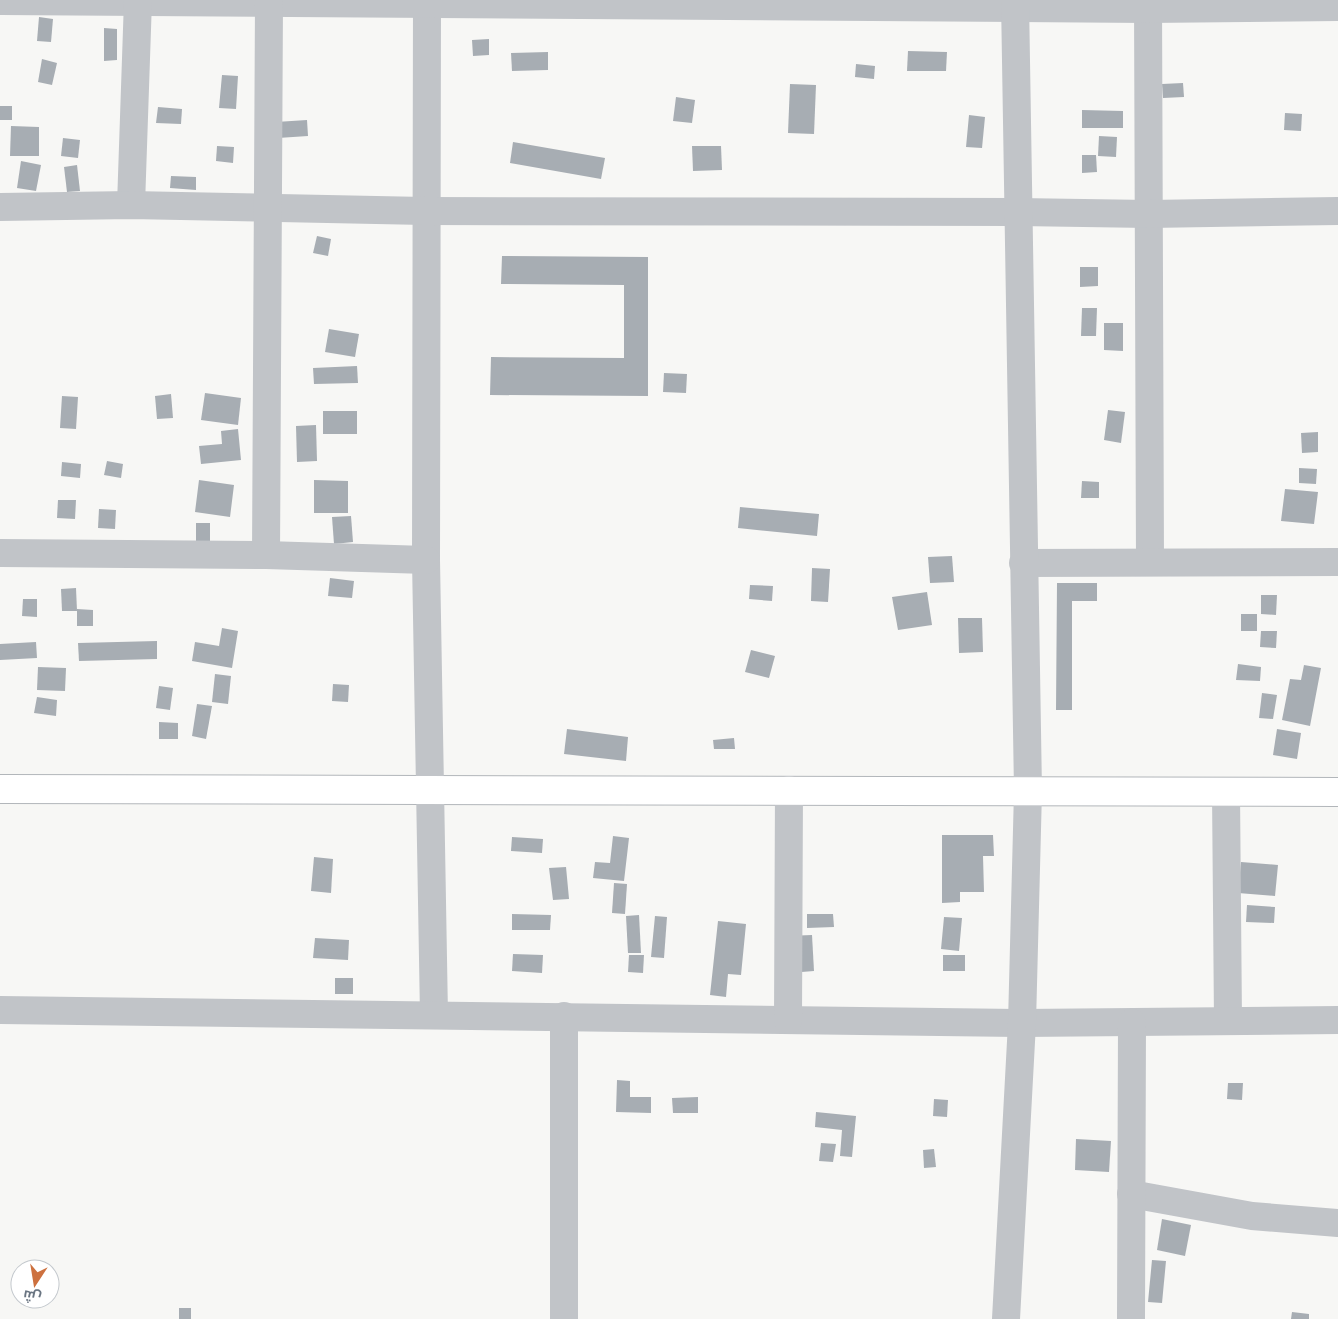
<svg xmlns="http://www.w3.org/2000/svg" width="1338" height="1319" viewBox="0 0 1338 1319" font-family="Mulish,Cairo,sans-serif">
  <rect width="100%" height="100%" fill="#f7f7f5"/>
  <g fill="#a7adb3">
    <path d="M 39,17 L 53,19 L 51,42 L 37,41 Z"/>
    <path d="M 104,28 L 117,29 L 117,60 L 104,61 Z"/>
    <path d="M 489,39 L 489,55 L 473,56 L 472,40 Z"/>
    <path d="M 908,51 L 947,52 L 946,71 L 907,71 Z"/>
    <path d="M 548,52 L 548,70 L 512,71 L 511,53 Z"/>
    <path d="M 42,59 L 57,63 L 52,85 L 38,82 Z"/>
    <path d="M 856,64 L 875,66 L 874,79 L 855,77 Z"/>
    <path d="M 222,75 L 238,76 L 236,109 L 219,108 Z"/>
    <path d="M 1183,83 L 1184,97 L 1163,98 L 1162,84 Z"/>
    <path d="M 790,84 L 816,85 L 814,134 L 788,133 Z"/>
    <path d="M 676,97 L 695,100 L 692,123 L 673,121 Z"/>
    <rect x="0" y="106" width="12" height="14"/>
    <path d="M 158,107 L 182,109 L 181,124 L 156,123 Z"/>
    <path d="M 1082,110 L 1123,111 L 1123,128 L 1082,128 Z"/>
    <path d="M 1285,113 L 1302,114 L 1301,131 L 1284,130 Z"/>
    <path d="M 969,115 L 985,117 L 982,148 L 966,147 Z"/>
    <path d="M 307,120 L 308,136 L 278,138 L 276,122 Z"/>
    <path d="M 11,126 L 39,127 L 39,156 L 10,156 Z"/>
    <path d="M 1099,136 L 1117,137 L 1116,157 L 1098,156 Z"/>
    <path d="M 63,138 L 80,140 L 78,158 L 61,156 Z"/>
    <path d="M 513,142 L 605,158 L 601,179 L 510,163 Z"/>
    <path d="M 217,146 L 234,147 L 233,163 L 216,161 Z"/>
    <path d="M 692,146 L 721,146 L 722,170 L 693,171 Z"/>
    <path d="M 1082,155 L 1096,155 L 1097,172 L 1082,173 Z"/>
    <path d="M 21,161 L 41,165 L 36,191 L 17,188 Z"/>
    <path d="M 77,165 L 80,191 L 67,192 L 64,167 Z"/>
    <path d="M 171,176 L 196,177 L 196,190 L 170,188 Z"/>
    <path d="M 317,236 L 331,239 L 328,256 L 313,253 Z"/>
    <path d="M 502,256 L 648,257 L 648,396 L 490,395 L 491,357 L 624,358 L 624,285 L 501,284 Z"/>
    <path d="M 1080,267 L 1098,267 L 1098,286 L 1080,287 Z"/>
    <path d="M 1082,308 L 1097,308 L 1096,336 L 1081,336 Z"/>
    <path d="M 1104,323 L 1123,323 L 1123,351 L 1104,350 Z"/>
    <path d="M 329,329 L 359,334 L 355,357 L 325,352 Z"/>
    <path d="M 357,366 L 358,383 L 314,384 L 313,368 Z"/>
    <path d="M 664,373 L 687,374 L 686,393 L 663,392 Z"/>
    <path d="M 205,393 L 241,398 L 238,425 L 201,420 Z"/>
    <path d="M 171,394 L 173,418 L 157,419 L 155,396 Z"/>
    <path d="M 62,396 L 78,397 L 76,429 L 60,428 Z"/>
    <path d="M 1108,410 L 1125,412 L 1121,443 L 1104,440 Z"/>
    <rect x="323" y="411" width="34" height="23"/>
    <path d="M 316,425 L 317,461 L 297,462 L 296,426 Z"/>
    <path d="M 238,429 L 241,460 L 201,464 L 199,446 L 222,444 L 221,431 Z"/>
    <path d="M 1318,432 L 1318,452 L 1302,453 L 1301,433 Z"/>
    <path d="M 107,461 L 123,464 L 121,478 L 104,475 Z"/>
    <path d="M 62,462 L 81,464 L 80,478 L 61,476 Z"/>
    <path d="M 1299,468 L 1317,469 L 1316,484 L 1299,483 Z"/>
    <path d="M 199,480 L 234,485 L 230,517 L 195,512 Z"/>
    <path d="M 314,480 L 348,481 L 348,513 L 314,513 Z"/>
    <path d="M 1082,481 L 1099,482 L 1099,498 L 1081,498 Z"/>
    <path d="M 1285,489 L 1318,492 L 1314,524 L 1281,521 Z"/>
    <path d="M 58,500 L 76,500 L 75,519 L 57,518 Z"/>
    <path d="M 740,507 L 819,514 L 817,536 L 738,528 Z"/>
    <path d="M 99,509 L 116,510 L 115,529 L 98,528 Z"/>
    <path d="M 351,516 L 353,542 L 334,544 L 332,517 Z"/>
    <rect x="196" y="523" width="14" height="19"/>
    <path d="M 952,556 L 954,582 L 930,583 L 928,557 Z"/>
    <path d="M 812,568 L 830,569 L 828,602 L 811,601 Z"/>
    <path d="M 330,578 L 354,581 L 352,598 L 328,596 Z"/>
    <path d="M 1057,583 L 1097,583 L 1097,601 L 1072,601 L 1072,710 L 1056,710 Z"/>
    <path d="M 750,585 L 773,586 L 772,601 L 749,599 Z"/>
    <path d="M 76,588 L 77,611 L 62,611 L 61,589 Z"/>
    <path d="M 927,592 L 932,625 L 898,630 L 892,597 Z"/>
    <path d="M 1261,595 L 1277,595 L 1276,615 L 1261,614 Z"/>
    <path d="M 23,599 L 37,599 L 37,617 L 22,616 Z"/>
    <path d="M 77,609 L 93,610 L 93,626 L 77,626 Z"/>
    <rect x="1241" y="614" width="16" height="17"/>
    <path d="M 958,618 L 982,618 L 983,652 L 959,653 Z"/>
    <path d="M 222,628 L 238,631 L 232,668 L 192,661 L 195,642 L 219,646 Z"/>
    <path d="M 1261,631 L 1277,631 L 1276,648 L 1260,647 Z"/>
    <path d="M 157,641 L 157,659 L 79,661 L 78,643 Z"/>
    <path d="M 36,642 L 37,658 L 0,660 L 0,644 Z"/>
    <path d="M 751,650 L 775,656 L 769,678 L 745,672 Z"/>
    <path d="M 1238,664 L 1261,667 L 1260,681 L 1236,680 Z"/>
    <path d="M 1304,665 L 1321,668 L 1310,726 L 1282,720 L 1290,679 L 1301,680 Z"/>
    <path d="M 38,667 L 66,668 L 65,691 L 37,690 Z"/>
    <path d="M 215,674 L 231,676 L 228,704 L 212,702 Z"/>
    <path d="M 333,684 L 349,685 L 348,702 L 332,701 Z"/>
    <path d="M 159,686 L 173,688 L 170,710 L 156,708 Z"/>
    <path d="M 1262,693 L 1277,695 L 1273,719 L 1259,718 Z"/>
    <path d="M 37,697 L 57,700 L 56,716 L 34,713 Z"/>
    <path d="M 197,704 L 212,706 L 206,739 L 192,736 Z"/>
    <path d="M 159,722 L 178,723 L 178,739 L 159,739 Z"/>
    <path d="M 567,729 L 628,737 L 626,761 L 564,754 Z"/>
    <path d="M 1277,729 L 1301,733 L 1297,759 L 1273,755 Z"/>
    <path d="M 734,738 L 735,749 L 714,749 L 713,740 Z"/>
    <path d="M 942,835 L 993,835 L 994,856 L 983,856 L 984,892 L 960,892 L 960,902 L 942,903 Z"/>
    <path d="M 613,836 L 629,838 L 624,881 L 593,878 L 595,862 L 610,863 Z"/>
    <path d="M 512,837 L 543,839 L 542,853 L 511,851 Z"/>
    <path d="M 314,857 L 333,859 L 331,893 L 311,891 Z"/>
    <path d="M 1241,862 L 1278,865 L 1275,896 L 1238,893 Z"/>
    <path d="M 566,867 L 569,899 L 553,900 L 549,868 Z"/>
    <path d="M 614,883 L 627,884 L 625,914 L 612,913 Z"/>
    <path d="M 1247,905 L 1275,907 L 1274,923 L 1246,922 Z"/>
    <path d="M 512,914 L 551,915 L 550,930 L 512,930 Z"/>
    <path d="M 807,914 L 833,914 L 834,927 L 807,928 Z"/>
    <path d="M 639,915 L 641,953 L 628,953 L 626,916 Z"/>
    <path d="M 655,916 L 667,917 L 664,958 L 651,957 Z"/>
    <path d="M 944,917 L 962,918 L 959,951 L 941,949 Z"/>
    <path d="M 718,921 L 746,924 L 741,975 L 728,974 L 726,997 L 710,995 Z"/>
    <path d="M 812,935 L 814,971 L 789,973 L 786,936 Z"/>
    <path d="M 315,938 L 349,940 L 348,960 L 313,958 Z"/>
    <path d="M 513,954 L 543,955 L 542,973 L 512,971 Z"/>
    <path d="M 629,955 L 644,955 L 643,973 L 628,972 Z"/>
    <rect x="943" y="955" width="22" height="16"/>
    <rect x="335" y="978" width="18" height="16"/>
    <path d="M 617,1080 L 630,1081 L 630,1097 L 651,1097 L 651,1113 L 616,1112 Z"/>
    <path d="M 1228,1083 L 1243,1083 L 1242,1100 L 1227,1099 Z"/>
    <path d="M 698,1097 L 698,1113 L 673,1113 L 672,1098 Z"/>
    <path d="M 934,1099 L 948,1100 L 947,1117 L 933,1116 Z"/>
    <path d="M 816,1112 L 856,1116 L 852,1157 L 840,1156 L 842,1130 L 815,1127 Z"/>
    <path d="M 1076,1139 L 1111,1141 L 1109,1172 L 1075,1170 Z"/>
    <path d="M 821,1143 L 836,1144 L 833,1162 L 819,1161 Z"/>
    <path d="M 934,1149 L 936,1167 L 924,1168 L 923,1150 Z"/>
    <path d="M 1162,1219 L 1191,1225 L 1185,1256 L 1157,1250 Z"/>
    <path d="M 1152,1260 L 1166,1261 L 1162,1303 L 1148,1302 Z"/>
    <rect x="179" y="1308" width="12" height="11"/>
    <path d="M 1292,1312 L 1309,1314 L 1309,1319 L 1291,1319 Z"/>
  </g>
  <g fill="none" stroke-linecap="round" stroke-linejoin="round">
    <defs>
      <path id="secondary" d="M 0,789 L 1338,792"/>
    </defs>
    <use href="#secondary" stroke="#b2b6ba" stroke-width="30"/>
    <g stroke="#c1c4c8" stroke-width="28">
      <path d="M 427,0 L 426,560 L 434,1015"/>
      <path d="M 1148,0 L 1150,562"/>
      <path d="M 0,1 L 1148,9 L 1338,7"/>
      <path d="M 131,205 L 138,0"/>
      <path d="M 0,207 L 131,205 L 425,211 L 1018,212 L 1149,214 L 1338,211"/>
      <path d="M 0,553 L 266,555 L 426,560"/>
      <path d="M 266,555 L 269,2"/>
      <path d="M 1023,563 L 1338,562"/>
      <path d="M 1226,792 L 1228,1021"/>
      <path d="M 0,1010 L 1022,1023 L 1338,1020"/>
      <path d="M 788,1020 L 789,790"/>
      <path d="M 1131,1194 L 1252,1216 L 1338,1223"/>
      <path d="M 564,1319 L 564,1016"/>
      <path d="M 1006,1319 L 1022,1023 L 1028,791 L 1015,0"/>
      <path d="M 1131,1319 L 1132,1023"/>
    </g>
    <use href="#secondary" stroke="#fff" stroke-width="28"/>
  </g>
  <g transform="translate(35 1284) rotate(192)"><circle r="24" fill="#ffffff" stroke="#c3c8cd"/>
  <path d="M0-4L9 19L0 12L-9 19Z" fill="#cd713f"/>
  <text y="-8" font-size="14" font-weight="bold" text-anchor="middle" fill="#6a7582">ش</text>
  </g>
</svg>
